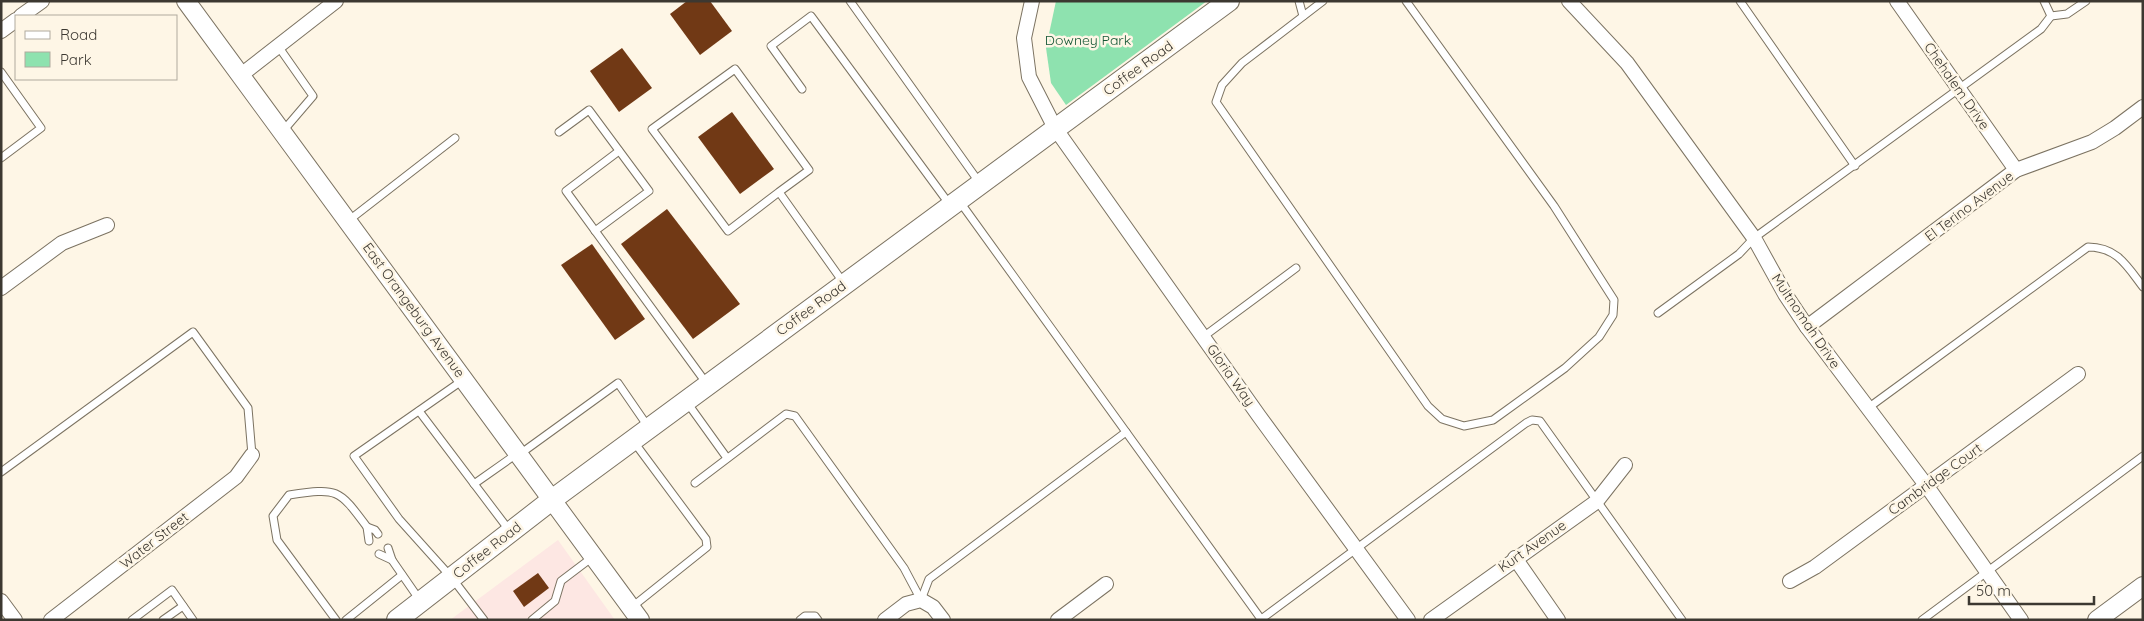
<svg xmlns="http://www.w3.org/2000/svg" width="2144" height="621" viewBox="0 0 2144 621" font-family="Quicksand,sans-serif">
  <rect width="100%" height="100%" fill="#fef6e6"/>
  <path fill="#fde7e3" d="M 558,540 L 615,620 L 450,620 Z"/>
  <path fill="#8ee2af" d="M 1056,1 L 1207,1 L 1066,105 L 1051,83 L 1046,48 Z"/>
  <g fill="#713915">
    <path d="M 687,1 L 710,1 L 732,31 L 700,55 L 670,14 Z"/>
    <path d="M 622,48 L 652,88 L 619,112 L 590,71 Z"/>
    <path d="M 732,112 L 774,169 L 740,194 L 698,137 Z"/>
    <path d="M 667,209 L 740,304 L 693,339 L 621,244 Z"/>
    <path d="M 592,244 L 645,319 L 615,340 L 561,265 Z"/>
    <path d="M 538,573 L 549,588 L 524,607 L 513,591 Z"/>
  </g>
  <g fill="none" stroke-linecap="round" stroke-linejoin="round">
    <defs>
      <g id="service">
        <path d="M 850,1 L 979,182"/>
        <path d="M 1299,1 L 1303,16"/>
        <path d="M 1323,1 L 1242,63 L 1222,85 L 1216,102 L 1428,406 L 1442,419 L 1464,426 L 1493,420 L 1565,368 L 1599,337 L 1613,315 L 1614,300 L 1554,206 L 1406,1"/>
        <path d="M 1740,1 L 1855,166"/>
        <path d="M 2051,16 L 2067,14 L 2086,1"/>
        <path d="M 278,46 L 313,96 L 283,131"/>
        <path d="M 1,72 L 41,128 L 1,158"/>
        <path d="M 802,89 L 771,46 L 811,16 L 950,205"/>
        <path d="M 559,132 L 589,110 L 649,191 L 595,231"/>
        <path d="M 619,151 L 566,191 L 707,384"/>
        <path d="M 779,192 L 809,170 L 735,69 L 652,129 L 728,231 L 779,192 L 843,282"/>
        <path d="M 960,202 L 1261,619"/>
        <path d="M 348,221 L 455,138"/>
        <path d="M 1658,313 L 1739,254 L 1754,238 L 2041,29 L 2051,16 L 2044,1"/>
        <path d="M 1203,337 L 1296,268"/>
        <path d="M 463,380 L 354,456 L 399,519 L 452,578 L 484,620"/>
        <path d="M 686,401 L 727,458"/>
        <path d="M 1868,408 L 2088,247 C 2117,247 2127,266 2143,287"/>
        <path d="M 419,411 L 509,530"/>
        <path d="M 520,454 L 618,383 L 649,428"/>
        <path d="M 1,472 L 193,332 L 248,408 L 252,455"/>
        <path d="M 695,483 L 786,414 L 795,416 L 904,568 L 921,600"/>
        <path d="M 474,484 L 518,453"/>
        <path d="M 369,541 L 367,527 L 375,530 L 378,534"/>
        <path d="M 388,548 L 392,560"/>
        <path d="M 379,554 L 392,560 L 419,599"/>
        <path d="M 921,600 L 929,579 L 1126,432"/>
        <path d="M 632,607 L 707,547 L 706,539 L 634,442"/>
        <path d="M 132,620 L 172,590 L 193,620"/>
        <path d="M 163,620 L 183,606"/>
        <path d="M 336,620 L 277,540 L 273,516 L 289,495 C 338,488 338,488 367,527"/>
        <path d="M 346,620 L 402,575"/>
        <path d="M 532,620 L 555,601 L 561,581 L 594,556"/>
        <path d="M 800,620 L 805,616 L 815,616 L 818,620"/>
        <path d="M 1260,620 L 1526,423 L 1532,420 L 1540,421 L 1682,620"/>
        <path d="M 1922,620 L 2143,456"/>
      </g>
      <g id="minor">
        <path d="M 1032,1 L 1024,38 L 1029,77 L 1055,128 L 1259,416 L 1408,620"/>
        <path d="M 1569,1 L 1627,63 L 1754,238 L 1785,294 L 1807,327 L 1926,485 L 2021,620"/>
        <path d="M 1897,1 L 2016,170"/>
        <path d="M 21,16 L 42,1"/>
        <path d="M 1,31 L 16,20"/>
        <path d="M 241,75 L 336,1"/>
        <path d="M 1,288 L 62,243 L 107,225"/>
        <path d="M 1807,327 L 2016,170 L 2092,142 L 2115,128 L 2143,107"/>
        <path d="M 1515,558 L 1558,620"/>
        <path d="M 1790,581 L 1815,567 L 2078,374"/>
        <path d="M 1,601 L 15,620"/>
        <path d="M 51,620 L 236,477 L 252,455"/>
        <path d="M 885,620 L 906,604 L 921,600 L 933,607 L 943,620"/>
        <path d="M 1058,620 L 1106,584"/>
        <path d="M 1431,620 L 1596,502 L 1625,465"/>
      </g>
      <g id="tertiary">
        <path d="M 186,1 L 640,620"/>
        <path d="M 2097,620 L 2143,586"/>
      </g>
      <path id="secondary" d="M 397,620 L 553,499 L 1229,1"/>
    </defs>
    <use href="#service" stroke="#7c7362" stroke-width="9"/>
    <use href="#minor" stroke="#7c7362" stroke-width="16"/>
    <use href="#tertiary" stroke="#7c7362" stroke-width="20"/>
    <use href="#secondary" stroke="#7c7362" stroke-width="22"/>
    <use href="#service" stroke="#fff" stroke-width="7"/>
    <use href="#minor" stroke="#fff" stroke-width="14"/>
    <use href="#tertiary" stroke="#fff" stroke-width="18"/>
    <use href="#secondary" stroke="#fff" stroke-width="20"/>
  </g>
  <g text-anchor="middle" stroke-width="5" stroke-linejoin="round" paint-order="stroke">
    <g font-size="14" fill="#135634" stroke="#fef6e6">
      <text x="1088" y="45">Downey Park</text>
    </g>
    <g font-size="14" fill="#3c3831" stroke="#fef6e6">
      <text transform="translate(1138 68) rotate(-36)" y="5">Coffee Road</text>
      <text transform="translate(1957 86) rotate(55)" y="5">Chehalem Drive</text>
      <text transform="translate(1969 206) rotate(-37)" y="5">El Terino Avenue</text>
      <text transform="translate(811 308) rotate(-36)" y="5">Coffee Road</text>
      <text transform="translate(414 310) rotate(54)" y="5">East Orangeburg Avenue</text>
      <text transform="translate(1806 321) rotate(56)" y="5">Multnomah Drive</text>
      <text transform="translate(1231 375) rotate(55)" y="5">Gloria Way</text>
      <text transform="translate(1935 479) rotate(-36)" y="5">Cambridge Court</text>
      <text transform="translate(154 540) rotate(-38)" y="5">Water Street</text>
      <text transform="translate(1532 546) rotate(-35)" y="5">Kurt Avenue</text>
      <text transform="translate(487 550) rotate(-38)" y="5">Coffee Road</text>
    </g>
  </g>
  <rect width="2144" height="621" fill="none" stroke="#3c3831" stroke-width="5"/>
  <rect x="15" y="15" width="162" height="65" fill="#fef6e6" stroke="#b0aa9e"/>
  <rect x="25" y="31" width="25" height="8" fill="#ffffff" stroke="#b0aa9e"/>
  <text x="60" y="40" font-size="15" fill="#3c3831">Road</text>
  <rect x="25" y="52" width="25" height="15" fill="#8ee2af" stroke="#b0aa9e"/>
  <text x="60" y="65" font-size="15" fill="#3c3831">Park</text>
  <path d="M1969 596v8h125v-8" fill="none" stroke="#3c3831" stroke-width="2.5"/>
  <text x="1976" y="596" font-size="15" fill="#3c3831" stroke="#fef6e6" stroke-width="4" paint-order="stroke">50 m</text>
</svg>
